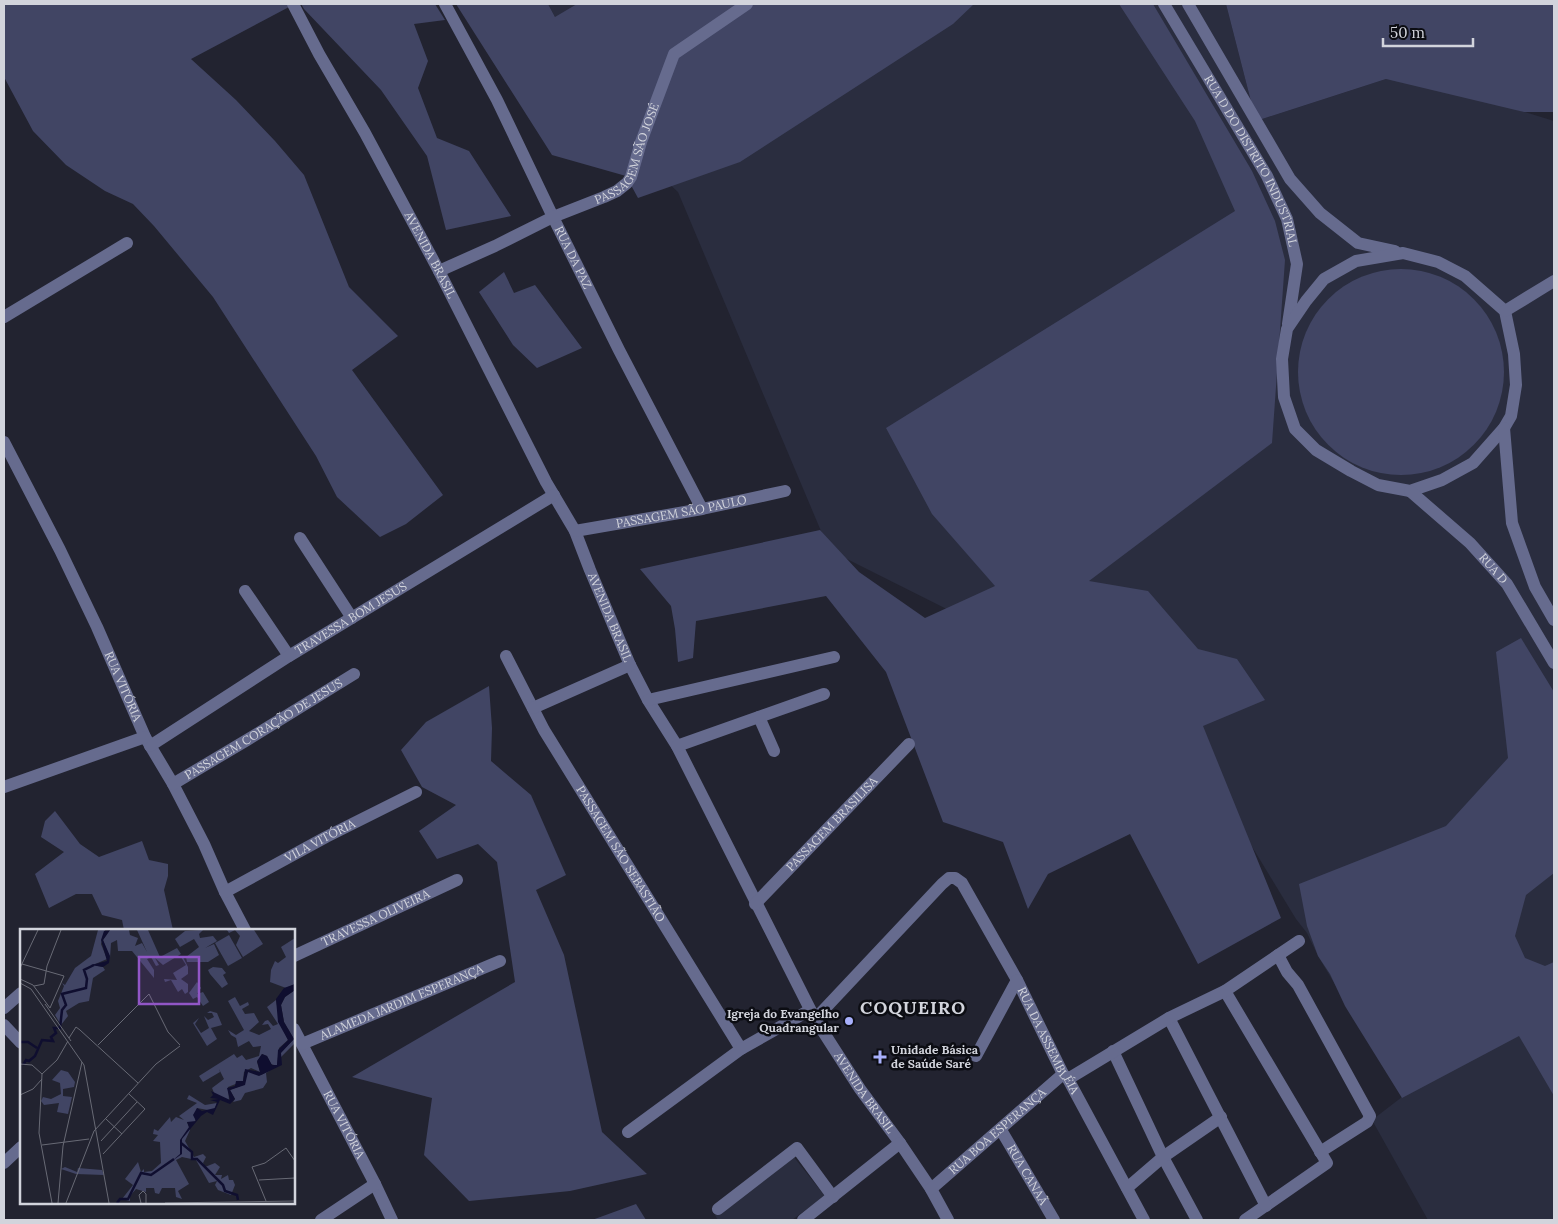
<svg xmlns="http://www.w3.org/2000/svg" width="1558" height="1224" viewBox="0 0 1558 1224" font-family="Lora,serif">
  <rect width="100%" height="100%" fill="#222330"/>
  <g fill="#2a2d3f">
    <path d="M 548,4 L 1226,4 L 1256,121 L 1386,79 L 1430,83 L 1554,121 L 1554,1220 L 1428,1220 L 1372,1120 L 1402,1097 L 1318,956 L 1307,933 L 1296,919 L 1178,725 L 829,550 L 678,192 L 622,140 Z"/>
    <path d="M 793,1156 L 825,1196 L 792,1220 L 718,1220 L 715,1215 Z"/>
  </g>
  <g fill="#414564">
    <path d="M 4,4 L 287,4 L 289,7 L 191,59 L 236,100 L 275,141 L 304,175 L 349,287 L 398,336 L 352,370 L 443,495 L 406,524 L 380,537 L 337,497 L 316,456 L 213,297 L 154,226 L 133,204 L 105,191 L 66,165 L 33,131 L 4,77 Z"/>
    <path d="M 301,4 L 435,4 L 445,20 L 414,24 L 428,61 L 418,88 L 437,138 L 469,151 L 511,216 L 446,230 L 427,156 L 381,90 L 304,9 Z"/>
    <path d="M 456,4 L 548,4 L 555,17 L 577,4 L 974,4 L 953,24 L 740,162 L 638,198 L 626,176 L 552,155 Z"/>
    <path d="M 1119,4 L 1153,4 L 1252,171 L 1275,221 L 1285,260 L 1272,443 L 1089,581 L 1148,591 L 1198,649 L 1237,659 L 1265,700 L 1203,726 L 1281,918 L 1198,964 L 1130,834 L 1048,874 L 1028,909 L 1003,842 L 943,822 L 886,672 L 826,596 L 696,621 L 693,658 L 678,662 L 675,629 L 671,606 L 640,569 L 820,530 L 859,572 L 925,618 L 995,586 L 932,514 L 886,428 L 1235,211 L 1195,121 Z"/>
    <path d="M 1226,4 L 1554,4 L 1554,112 L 1524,112 L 1386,79 L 1256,121 Z"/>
    <circle cx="1401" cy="372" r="103"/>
    <path d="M 504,272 L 514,293 L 535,285 L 582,348 L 537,368 L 513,345 L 479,292 Z"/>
    <path d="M 1521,638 L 1554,692 L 1554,873 L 1526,895 L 1515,936 L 1525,958 L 1545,966 L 1554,962 L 1554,1096 L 1519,1036 L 1402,1098 L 1353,1019 L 1345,1006 L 1330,974 L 1318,956 L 1307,926 L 1299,884 L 1446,826 L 1508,758 L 1496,652 Z"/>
    <path d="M 489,686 L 492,728 L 491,761 L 531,795 L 566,875 L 536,890 L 564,955 L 602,1132 L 647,1174 L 570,1191 L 469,1201 L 424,1155 L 432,1098 L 352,1077 L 515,982 L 497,862 L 478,844 L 437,859 L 419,831 L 456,805 L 422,787 L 401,750 L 426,722 Z"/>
    <path d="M 55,811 L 80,844 L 99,857 L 142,841 L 149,860 L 168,864 L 168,876 L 164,890 L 173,930 L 124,930 L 122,920 L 102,915 L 92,894 L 76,894 L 49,908 L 35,874 L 64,852 L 41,837 L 45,821 Z"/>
    <path d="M 636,1204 L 646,1220 L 592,1220 Z"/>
  </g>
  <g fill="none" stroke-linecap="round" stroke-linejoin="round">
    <g stroke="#666b8e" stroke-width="12">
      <path id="s1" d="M 293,4 L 319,54 L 365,133 L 439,271 L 546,482 L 575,531 L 590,570 L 630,665 L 648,700 L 677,746 L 815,1019 L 860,1089 L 900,1143 L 931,1189 L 948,1220"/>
      <path id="s2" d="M 445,4 L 497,100 L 553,217 L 619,350 L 702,509"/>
      <path id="s3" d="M 1164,4 L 1267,176 L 1287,219 L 1297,264 L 1288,324"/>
      <path d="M 1188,4 L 1290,179 L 1320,213 L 1358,243 L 1395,251"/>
      <path d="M 1403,253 L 1438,262 L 1465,276 L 1505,311 L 1514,354 L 1516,385 L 1511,416 L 1504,428 L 1473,463 L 1442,480 L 1410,491 L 1378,485 L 1351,471 L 1316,450 L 1295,429 L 1284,397 L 1282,359 L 1287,329 L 1306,301 L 1324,279 L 1356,261 Z"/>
      <path id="s4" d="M 439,271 L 495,246 L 553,217 L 604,197 L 617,191 L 627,183 L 631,177 L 641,142 L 674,54 L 747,4"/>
      <path d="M 1505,311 L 1554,281"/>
      <path d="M 4,317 L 127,243"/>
      <path d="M 1504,428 L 1512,523 L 1535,587 L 1554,620"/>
      <path id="s5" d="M 4,442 L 60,550 L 97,627 L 145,737 L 173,784 L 204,844 L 225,892 L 245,930"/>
      <path id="s6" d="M 1410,491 L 1470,543 L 1507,584 L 1554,663"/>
      <path id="s7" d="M 575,531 L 702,509 L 785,491"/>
      <path d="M 300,538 L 352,618"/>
      <path d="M 245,591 L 289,656"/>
      <path id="s8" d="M 506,656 L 544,730 L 741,1049"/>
      <path d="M 648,700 L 834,657"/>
      <path d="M 533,708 L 630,665"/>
      <path d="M 759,717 L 774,751"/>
      <path id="s9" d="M 150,746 L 289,656 L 554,495"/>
      <path d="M 677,746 L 824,694"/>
      <path id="s10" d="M 173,784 L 247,740 L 354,674"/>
      <path d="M 4,787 L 145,737"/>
      <path id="s11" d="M 225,892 L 326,837 L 416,792"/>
      <path id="s12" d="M 755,904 L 909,744"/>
      <path d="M 1278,955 L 1287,972 L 1298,985 L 1370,1116 L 1367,1122 L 1320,1152"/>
      <path id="s13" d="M 294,956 L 457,880"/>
      <path d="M 1225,991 L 1327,1163 L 1245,1220"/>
      <path d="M 4,1008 L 21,993"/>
      <path d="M 1169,1018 L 1266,1206"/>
      <path id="s14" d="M 815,1019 L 942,884 L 949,878 L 955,878 L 962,883 L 1017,980 L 1063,1074 L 1068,1079 L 1144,1220"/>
      <path d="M 4,1025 L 21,1043"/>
      <path id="s15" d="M 294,1029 L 375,1184 L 392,1220"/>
      <path id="s16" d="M 302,1044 L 500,961"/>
      <path d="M 1113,1051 L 1163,1157 L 1197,1220"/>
      <path d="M 976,1056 L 1017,980"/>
      <path d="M 1068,1079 L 1169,1018 L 1225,991 L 1299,941"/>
      <path id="s17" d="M 1001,1130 L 1054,1220"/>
      <path d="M 628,1132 L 741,1049 L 810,1010"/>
      <path d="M 4,1163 L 21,1147"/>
      <path d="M 1127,1188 L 1163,1157 L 1221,1117"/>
      <path id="s18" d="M 931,1189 L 1063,1074"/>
      <path d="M 718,1209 L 797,1148 L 833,1197"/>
      <path d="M 321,1220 L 375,1184"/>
      <path d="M 803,1220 L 900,1143"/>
    </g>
  </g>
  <g fill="#a8b0fc" stroke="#0c0d13" stroke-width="2">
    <circle cx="849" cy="1021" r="5"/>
    <path d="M877.5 1049.5h5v5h5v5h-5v5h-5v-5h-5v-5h5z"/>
  </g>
  <g text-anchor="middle" stroke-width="5" stroke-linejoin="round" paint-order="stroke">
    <g font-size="12" fill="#d2d4dc" stroke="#0c0d13">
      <text dy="4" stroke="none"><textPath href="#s4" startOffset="232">PASSAGEM SÃO JOSÉ</textPath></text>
      <text dy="4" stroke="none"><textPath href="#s3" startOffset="180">RUA D DO DISTRITO INDUSTRIAL</textPath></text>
      <text dy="4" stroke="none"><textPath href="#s1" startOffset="286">AVENIDA BRASIL</textPath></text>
      <text dy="4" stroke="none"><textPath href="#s2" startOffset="284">RUA DA PAZ</textPath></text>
      <text dy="4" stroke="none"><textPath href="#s7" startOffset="108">PASSAGEM SÃO PAULO</textPath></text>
      <text dy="4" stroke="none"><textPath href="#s6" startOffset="114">RUA D</textPath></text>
      <text dy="4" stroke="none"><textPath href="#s9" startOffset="238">TRAVESSA BOM JESUS</textPath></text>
      <text dy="4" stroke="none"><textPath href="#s1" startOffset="691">AVENIDA BRASIL</textPath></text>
      <text dy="4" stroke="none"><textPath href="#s5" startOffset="272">RUA VITÓRIA</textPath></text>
      <text dy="4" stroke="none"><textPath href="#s10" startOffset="106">PASSAGEM CORAÇÃO DE JESUS</textPath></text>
      <text dy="4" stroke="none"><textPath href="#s12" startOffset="111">PASSAGEM BRASILISA</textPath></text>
      <text dy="4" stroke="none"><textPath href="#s11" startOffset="108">VILA VITÓRIA</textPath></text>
      <text dy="4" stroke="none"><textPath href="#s8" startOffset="229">PASSAGEM SÃO SEBASTIÃO</textPath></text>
      <text dy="4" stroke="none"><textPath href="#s13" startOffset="90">TRAVESSA OLIVEIRA</textPath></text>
      <text dy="4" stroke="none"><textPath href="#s16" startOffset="108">ALAMEDA JARDIM ESPERANÇA</textPath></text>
      <text dy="4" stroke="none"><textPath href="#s14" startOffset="389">RUA DA ASSEMBLÉIA</textPath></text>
      <text dy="4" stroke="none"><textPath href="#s1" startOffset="1231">AVENIDA BRASIL</textPath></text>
      <text dy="4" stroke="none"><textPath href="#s15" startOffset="108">RUA VITÓRIA</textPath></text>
      <text dy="4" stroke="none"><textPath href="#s18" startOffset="88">RUA BOA ESPERANÇA</textPath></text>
      <text dy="4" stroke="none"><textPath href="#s17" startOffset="52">RUA CANAÃ</textPath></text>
    </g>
    <g font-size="12" font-weight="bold" fill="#d2d4dc" stroke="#0c0d13" text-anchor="end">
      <text x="839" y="1018">Igreja do Evangelho<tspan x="839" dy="14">Quadrangular</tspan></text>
      <text x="891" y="1054" text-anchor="start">Unidade Básica<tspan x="891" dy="14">de Saúde Saré</tspan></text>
    </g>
    <g font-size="18" font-weight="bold" letter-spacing="1" fill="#d2d4dc" stroke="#0c0d13">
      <text x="913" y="1014">COQUEIRO</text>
    </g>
  </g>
  <g transform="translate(20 929)">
    <rect width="275" height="275" fill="#222330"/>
    <path d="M 78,1 L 85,1 L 81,15 L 87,30 L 73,36 L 83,38 L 85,41 L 73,49 L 69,72 L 59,74 L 46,82 L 48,87 L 41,96 L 35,86 L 40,79 L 38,72 L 44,57 L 42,54 L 45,56 L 55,39 L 71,27 ZM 90,1 L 109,1 L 110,6 L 118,9 L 115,17 L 122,14 L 127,23 L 117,1 L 128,1 L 140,28 L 157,19 L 161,25 L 143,36 L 135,29 L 139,36 L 136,37 L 131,28 L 127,30 L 134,41 L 134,49 L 112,22 L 98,22 L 97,11 L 91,14 L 90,29 L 83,11 ZM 183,1 L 179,5 L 180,9 L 193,7 L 197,12 L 185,19 L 194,15 L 199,26 L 188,33 L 167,33 L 166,28 L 179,18 L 174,10 L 160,18 L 155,10 L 165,2 ZM 207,1 L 234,1 L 243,15 L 223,28 L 216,16 L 220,7 L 215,1 L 209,4 ZM 209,6 L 222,29 L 208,37 L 195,14 ZM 275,9 L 275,55 L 266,59 L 250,53 L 251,41 L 255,32 L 258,34 L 266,28 L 261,18 ZM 161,28 L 163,28 L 168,38 L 168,45 L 161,50 L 168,55 L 168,63 L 165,65 L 162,60 L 158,63 L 151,51 L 145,53 L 144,50 L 157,51 L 153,44 L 166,36 ZM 193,38 L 202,39 L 206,44 L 203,46 L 208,55 L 202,59 L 190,45 L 188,41 ZM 177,53 L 181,59 L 177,65 L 183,63 L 189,73 L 183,77 L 177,68 L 173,70 L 169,64 ZM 275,61 L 275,114 L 260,129 L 261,123 L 274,110 L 264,93 L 261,76 L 265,68 ZM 215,68 L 220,77 L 228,73 L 229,76 L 222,80 L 225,85 L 234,84 L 239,93 L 229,102 L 239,106 L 251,100 L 248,95 L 242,96 L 245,92 L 248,91 L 253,97 L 258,95 L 247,78 L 256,71 L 260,94 L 268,111 L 259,119 L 257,137 L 251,135 L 247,127 L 242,125 L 237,133 L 240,143 L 231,139 L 224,143 L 223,152 L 208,158 L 209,171 L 195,166 L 192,159 L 204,150 L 199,140 L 200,143 L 183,153 L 179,147 L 214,125 L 217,129 L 222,126 L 226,131 L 239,127 L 241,117 L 233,118 L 229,112 L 218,118 L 216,109 L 211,106 L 208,101 L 216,106 L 224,101 L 208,72 ZM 190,82 L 197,84 L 202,96 L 191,99 L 197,110 L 187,117 L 173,94 L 179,89 L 175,95 L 181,104 L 189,99 L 184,87 L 188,91 L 194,88 L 192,84 L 187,84 ZM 41,141 L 48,143 L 55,153 L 54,158 L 43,160 L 43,167 L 52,168 L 48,185 L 37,183 L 39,174 L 24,176 L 21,172 L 23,168 L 31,170 L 41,165 L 40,154 L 32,151 ZM 251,141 L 246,144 L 247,153 L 243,159 L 225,164 L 221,171 L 213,173 L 215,170 L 210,161 L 223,156 L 228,142 L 241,146 ZM 169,166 L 185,176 L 197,174 L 193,182 L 177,179 L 175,193 L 167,193 L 170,201 L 165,212 L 174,228 L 183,225 L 186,228 L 183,234 L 185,238 L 195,234 L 200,238 L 195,246 L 202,246 L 201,250 L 208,246 L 209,251 L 213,251 L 215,256 L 211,266 L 198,261 L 195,256 L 197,252 L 189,254 L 176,231 L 162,228 L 156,231 L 169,255 L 158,262 L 162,270 L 156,268 L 155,259 L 142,259 L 139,265 L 135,264 L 134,259 L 126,259 L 126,263 L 116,260 L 110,267 L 110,272 L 102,270 L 113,256 L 105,250 L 118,233 L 121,243 L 124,240 L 124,243 L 132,242 L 141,234 L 140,213 L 133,212 L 138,206 L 133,205 L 134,200 L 138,202 L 150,188 L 151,193 L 156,188 L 164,191 L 159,187 L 177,174 L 167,170 ZM 45,238 L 57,243 L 58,239 L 82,241 L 84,246 L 56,245 L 41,240 Z" fill="#414564"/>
    <path d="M 90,1 L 83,11 L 90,27 L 89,34 L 83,38 L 71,36 L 87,32 L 81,11 L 84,2 ZM 275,55 L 275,61 L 265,68 L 261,76 L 264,93 L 274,110 L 261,124 L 262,136 L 239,147 L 228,143 L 225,156 L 210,161 L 215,170 L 210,175 L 200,171 L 193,186 L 187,183 L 181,187 L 162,210 L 162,225 L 152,232 L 160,225 L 160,211 L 169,198 L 167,193 L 176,192 L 173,186 L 177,179 L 182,182 L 195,179 L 197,173 L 190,171 L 199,170 L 190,169 L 193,166 L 191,162 L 210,171 L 207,159 L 215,157 L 216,152 L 223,152 L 225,140 L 240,143 L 237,132 L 242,125 L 247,127 L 252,136 L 257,136 L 258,121 L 268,111 L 258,93 L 256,70 L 264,59 Z" fill="#0f0e2f"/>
    <path fill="none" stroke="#0f0e2f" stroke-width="2.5" d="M 0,113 L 8,113 L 17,119M 3,136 L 6,131 L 9,132 L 15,127 L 22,111 L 33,112 L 31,108 L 36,104 L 34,99 L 40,99 L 42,81 L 46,76 L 42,65 L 66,59 L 67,50 L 64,41 L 74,36M 161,214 L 172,223 L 172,230 L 177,230 L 203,256 L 205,262 L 217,266 L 218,271M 97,274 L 100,270 L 108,270 L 121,244 L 131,246 L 154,230"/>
    <path fill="none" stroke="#686a75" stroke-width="1" d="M 0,39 L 18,1M 0,50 L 13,56 L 30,79 L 44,47 L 2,35M 0,54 L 11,60 L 64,136 L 89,274M 14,57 L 24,55 L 27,37 L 41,1M 25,75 L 51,112M 49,109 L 56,98 L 60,101 L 118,154M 78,116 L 129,65 L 148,103 L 160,116M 0,135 L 12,136 L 22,145 L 19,204 L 32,274M 22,145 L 37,131 L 48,112M 0,166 L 13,160 L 22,150M 86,190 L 102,205M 81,212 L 117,173M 22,216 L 69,210M 83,225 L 125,180 L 109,165M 239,251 L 275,249M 246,272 L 232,238 L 245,234 L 266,219 L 275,232M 38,274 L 43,217 L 62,133M 46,274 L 74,202 L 136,135 L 160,117M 121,274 L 119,266 L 123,262 L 126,265 L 126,274M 145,274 L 275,272"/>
    <path fill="#9156c6" fill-opacity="0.15" stroke="#9156c6" stroke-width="2.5" d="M 119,28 L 179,28 L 179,75 L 119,75 Z"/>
    <rect width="275" height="275" fill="none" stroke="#d2d4dc" stroke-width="2.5"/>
  </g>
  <rect width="1558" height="1224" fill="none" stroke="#d2d4dc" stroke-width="10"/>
  <path d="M1383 38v8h90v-8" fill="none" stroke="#d2d4dc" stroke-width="2.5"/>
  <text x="1390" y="38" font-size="15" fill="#d2d4dc" stroke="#0c0d13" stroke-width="4" paint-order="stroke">50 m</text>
</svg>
